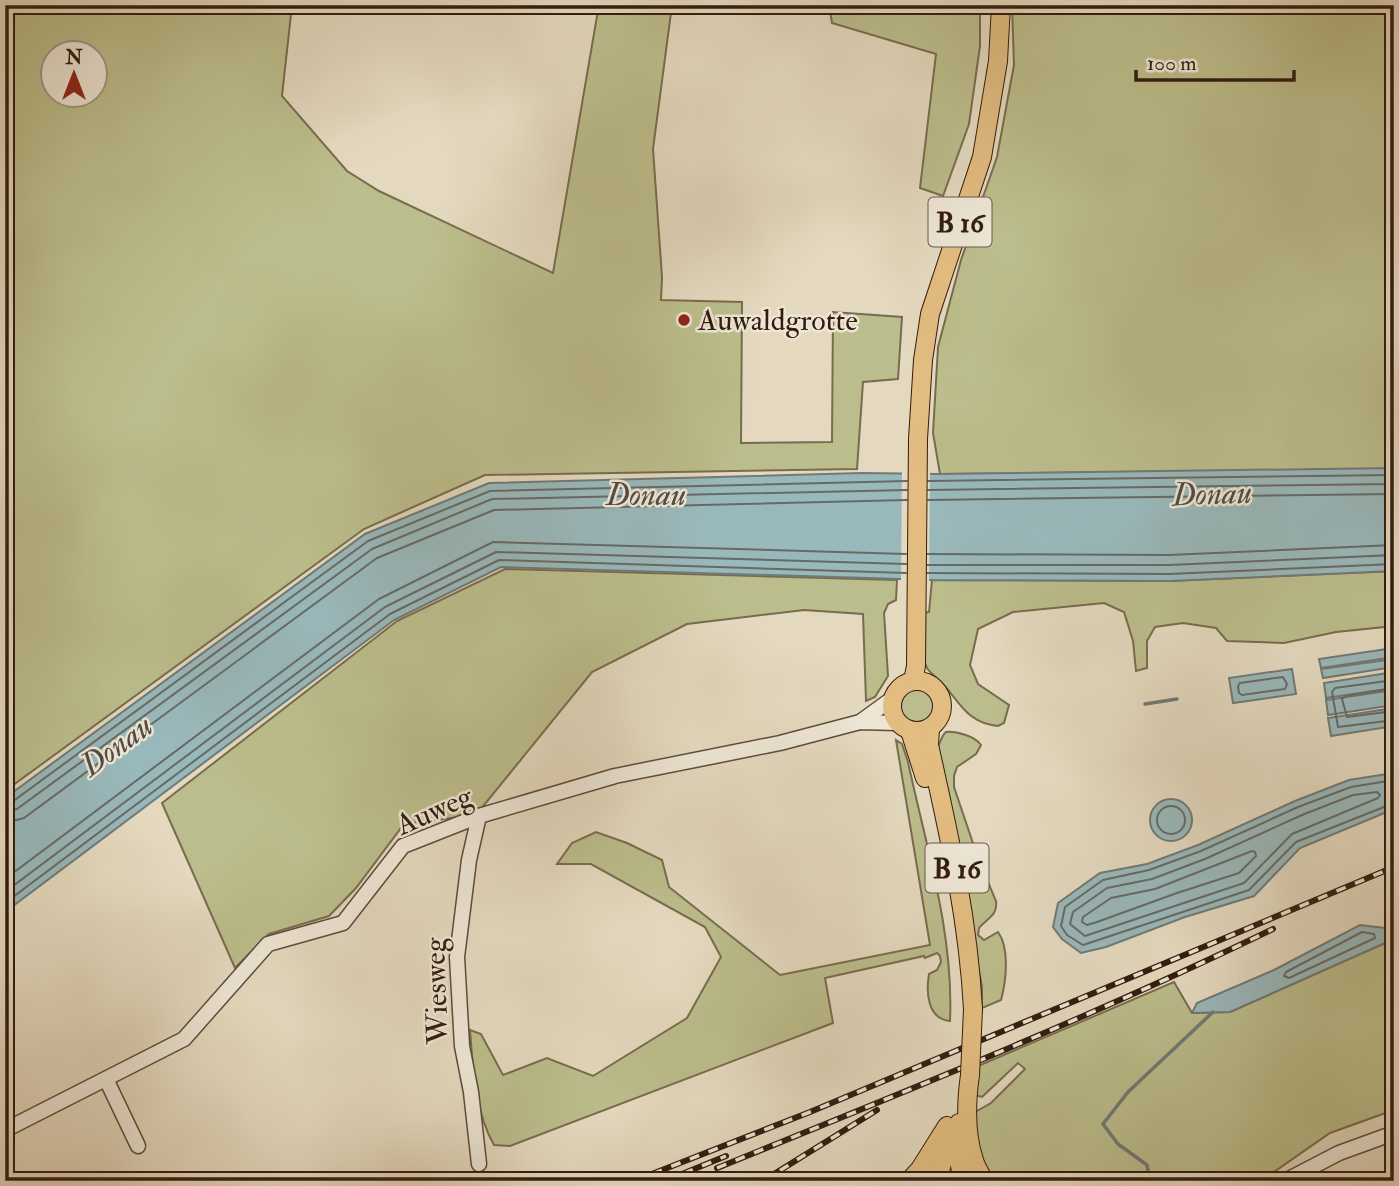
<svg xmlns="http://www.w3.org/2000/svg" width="1399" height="1186" viewBox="0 0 1399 1186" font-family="'IM FELL Double Pica',serif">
  <rect width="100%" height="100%" fill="#e4d9bf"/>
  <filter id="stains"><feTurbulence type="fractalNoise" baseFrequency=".00286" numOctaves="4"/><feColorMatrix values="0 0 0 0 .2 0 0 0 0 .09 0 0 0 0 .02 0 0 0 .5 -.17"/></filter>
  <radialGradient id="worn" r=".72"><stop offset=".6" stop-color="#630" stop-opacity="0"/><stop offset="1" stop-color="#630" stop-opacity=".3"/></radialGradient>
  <g fill="#bcbd8c" stroke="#786c4e" stroke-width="2" fill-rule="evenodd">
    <path d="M 5,5 L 292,5 L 282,96 L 347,171 L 379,191 L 553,273 L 597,16 L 604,5 L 672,5 L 653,149 L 662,277 L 661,300 L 742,302 L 741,443 L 832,442 L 833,312 L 902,317 L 898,379 L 863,382 L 857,469 L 485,475 L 364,529 L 5,791 ZM 52,52 L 94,52 L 94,94 L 52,94 Z"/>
    <path d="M 829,5 L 980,5 L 980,46 L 969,124 L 943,196 L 920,188 L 936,54 L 832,23 Z"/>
    <path d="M 1012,5 L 1394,5 L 1394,469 L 940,474 L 933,433 L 938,347 L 961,260 L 997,157 L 1014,65 Z"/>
    <path d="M 505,569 L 897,580 L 896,600 L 888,604 L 884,613 L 888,676 L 875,697 L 866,701 L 863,614 L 804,610 L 687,624 L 592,672 L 476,815 L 404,824 L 356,888 L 329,916 L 269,934 L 235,968 L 162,803 L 397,621 Z"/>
    <path d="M 1394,571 L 1394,626 L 1336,632 L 1284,643 L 1227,641 L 1216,628 L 1183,623 L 1155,627 L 1147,641 L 1147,668 L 1136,671 L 1133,641 L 1124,612 L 1104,603 L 1013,612 L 978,629 L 970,665 L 978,684 L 1009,705 L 1004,723 L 998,726 C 965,723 959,699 939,680 C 935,676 930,673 927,668 C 920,654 924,628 924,613 L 929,612 L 932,580 L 1169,581 Z"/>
    <circle cx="917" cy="706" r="17"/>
    <path d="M 946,732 C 956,731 975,736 981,745 L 976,754 L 957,767 L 954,776 L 954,787 L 979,861 L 996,901 C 998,916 987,918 979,928 L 978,935 L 984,940 L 998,932 C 1010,948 1006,982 1001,1000 L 982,1008 L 982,986 L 935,750 C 941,745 940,737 946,732 Z"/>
    <path d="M 896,740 L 902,744 L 908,762 C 926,846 954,934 950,1021 C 927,1019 926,992 929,974 L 937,970 L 941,962 L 940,956 L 937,953 L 925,958 L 924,956 L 825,978 L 833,1023 L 510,1146 L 494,1145 C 475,1112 473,1068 470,1030 L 481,1034 L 503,1075 L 547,1058 L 593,1076 L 687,1018 L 721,957 L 705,927 L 591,864 L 557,864 L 572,843 L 596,832 L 627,843 L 662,860 L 669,887 L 780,975 L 930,945 Z"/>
    <path d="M 1394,939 L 1394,1110 L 1330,1133 L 1261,1181 L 991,1181 L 978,1147 L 973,1118 L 977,1111 L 991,1103 L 1025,1069 L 1018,1063 L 982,1097 L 975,1095 L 978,1066 L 1174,982 L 1192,1013 L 1230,1012 Z"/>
  </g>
  <g fill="#99b8bb" stroke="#707a76" stroke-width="2">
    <path d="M 1394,468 L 1394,571 L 1169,581 L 932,580 L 501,567 L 394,620 L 5,912 L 5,798 L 365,534 L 489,483 L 862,473 L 940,474 Z"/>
    <path d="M 1394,648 L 1394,657 L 1321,668 L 1319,659 Z"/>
    <path d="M 1394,659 L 1394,667 L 1323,678 L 1321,669 Z"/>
    <path d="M 1292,669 L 1296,694 L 1233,703 L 1229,678 Z"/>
    <path d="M 1394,672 L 1394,688 L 1326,698 L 1324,683 Z"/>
    <path d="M 1394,690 L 1394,705 L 1328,715 L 1326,700 Z"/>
    <path d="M 1394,708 L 1394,726 L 1331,736 L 1328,718 Z"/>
    <path d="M 1394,773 L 1394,809 L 1300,848 L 1254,896 L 1185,917 L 1106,947 L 1081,953 L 1062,939 L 1053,927 L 1058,903 L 1100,873 L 1147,864 L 1198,845 L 1295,801 L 1349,780 Z"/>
    <circle cx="1171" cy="820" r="21"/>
    <path d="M 1394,908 L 1394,939 L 1230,1012 L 1192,1013 L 1197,1003 L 1274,970 L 1360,925 L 1385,928 L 1389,922 L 1390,910 Z"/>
  </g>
  <path fill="#e4d9bf" d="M 902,470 L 930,471 L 929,584 L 901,584 Z"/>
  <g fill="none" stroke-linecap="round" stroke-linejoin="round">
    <g stroke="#666a65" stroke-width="2">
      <path d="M 928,481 L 1394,475"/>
      <path d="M 928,490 L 1394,484"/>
      <path d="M 928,500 L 1394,494"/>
      <path d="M 927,554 L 1169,555 L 1394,545"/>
      <path d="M 927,565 L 1169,565 L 1394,555"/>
      <path d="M 927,573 L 1169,574 L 1394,564"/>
      <path d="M 1283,677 L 1287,684 L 1285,689 L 1242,695 L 1239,693 L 1238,686 L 1240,683 Z"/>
      <path d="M 1394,680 L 1335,688 L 1332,692 L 1338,727 L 1394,720"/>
      <path d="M 1394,688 L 1345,696 L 1342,699 L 1347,717 L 1394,711"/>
      <path d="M 1394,780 L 1351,787 L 1298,807 L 1201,851 L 1149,870 L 1103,880 L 1065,907 L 1061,926 L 1067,935 L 1083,945 L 1249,890 L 1296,842 L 1394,803"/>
      <path d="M 1377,792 L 1380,795 L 1378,798 L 1292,834 L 1244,883 L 1085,936 L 1070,924 L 1073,912 L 1107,888 L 1152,879 L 1205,859 L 1302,815 L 1353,795 Z"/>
      <path d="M 5,804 L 12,802 L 368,541 L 490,491 L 907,481"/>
      <circle cx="1171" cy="820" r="14"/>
      <path d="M 5,812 L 17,809 L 372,549 L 492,499 L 907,490"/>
      <path d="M 5,823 L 24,818 L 377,558 L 494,510 L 907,500"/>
      <path d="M 1252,851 L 1255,852 L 1256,856 L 1239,873 L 1177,893 L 1097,922 L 1087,925 L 1082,922 L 1083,917 L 1111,898 L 1155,889 Z"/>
      <path d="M 5,879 L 379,599 L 493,542 L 906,554"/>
      <path d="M 5,892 L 385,607 L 496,552 L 906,564"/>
      <path d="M 5,903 L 390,614 L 499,560 L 906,573"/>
      <path d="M 1362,932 L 1374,934 L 1375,938 L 1289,978 L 1284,976 L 1286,972 Z"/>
    </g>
    <g stroke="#707a76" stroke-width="3.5">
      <path d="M 1145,704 L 1177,699"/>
      <path d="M 1150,1181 L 1147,1165 L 1118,1144 L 1103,1124 L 1128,1092 L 1213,1012"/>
    </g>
    <defs>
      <g id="minor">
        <path d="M 860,722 L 893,698"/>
        <path d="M 479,816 L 469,860 L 457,957 L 462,1046 L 471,1092 L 479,1164"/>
        <path d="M 106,1079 L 138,1146"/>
        <path d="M 5,1130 L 184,1039 L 268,944 L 343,923 L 403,846 L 479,816 L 615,776 L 780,743 L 860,722 L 897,723"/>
        <path d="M 1285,1181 L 1339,1153 L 1394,1133"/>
      </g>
      <g id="major">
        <circle cx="917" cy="706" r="25"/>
        <path d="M 913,681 L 916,666 L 918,439 L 923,360 L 930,314 L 982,157 L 998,61 L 1001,5"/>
        <path d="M 930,729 L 929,745 C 949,835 968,917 973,1009"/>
        <path d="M 910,731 L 925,778"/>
        <path d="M 970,1075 C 966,1103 965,1133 974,1160 C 976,1168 981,1174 984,1181"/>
        <path d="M 959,1123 L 958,1152 L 961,1172"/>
        <path d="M 909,1181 L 920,1169 L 947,1126"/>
        <path d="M 930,1181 L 940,1171 L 950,1134"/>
      </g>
    </defs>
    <use href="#minor" stroke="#5f4b3b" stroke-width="17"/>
    <use href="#major" stroke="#331c0f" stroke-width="20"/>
    <use href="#minor" stroke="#ede6d5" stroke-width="14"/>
    <use href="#major" stroke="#e2bc80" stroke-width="18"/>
    <defs>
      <g id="rail">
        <path d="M 717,1168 C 904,1092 1092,1017 1273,929"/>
        <path d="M 634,1181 L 810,1112 L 1394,867"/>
        <path d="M 665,1181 L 726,1156"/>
        <path d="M 763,1181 L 877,1110"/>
      </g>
    </defs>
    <use href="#rail" stroke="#331c0f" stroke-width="6"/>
    <use href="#rail" stroke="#ede6d5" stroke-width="3.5" stroke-dasharray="10" stroke-linecap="butt"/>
    <defs>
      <path id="major-bridge" d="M 970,1075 L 973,1009"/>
    </defs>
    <use href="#major-bridge" stroke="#331c0f" stroke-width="20" stroke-linecap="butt"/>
    <use href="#major-bridge" stroke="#e2bc80" stroke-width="18"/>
  </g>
  <circle fill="#8f2418" stroke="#ede6d5" stroke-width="2.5" cx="684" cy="320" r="7"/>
  <g text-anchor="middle" stroke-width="5" stroke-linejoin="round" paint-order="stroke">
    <g fill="#ede6d5" stroke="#6b594a" stroke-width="2">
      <rect x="928.5" y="197.5" width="63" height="49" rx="5"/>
      <rect x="925.5" y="843.5" width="63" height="49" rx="5"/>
    </g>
    <g font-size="28" font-weight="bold" fill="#331c0f">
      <text x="960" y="232">B 16</text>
      <text x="957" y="878">B 16</text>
    </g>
    <g font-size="30" fill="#331c0f" stroke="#ede6d5" text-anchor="start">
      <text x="698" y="330">Auwaldgrotte</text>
    </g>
    <g font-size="30" fill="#331c0f" stroke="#ede6d5">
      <text transform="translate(434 810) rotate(-24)" y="10">Auweg</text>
      <text transform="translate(436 991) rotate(-92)" y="10">Wiesweg</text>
    </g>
    <g font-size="32" font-style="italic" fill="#524b43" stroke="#ede6d5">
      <text transform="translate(1212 493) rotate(-2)" y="11">Donau</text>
      <text x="646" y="505">Donau</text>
      <text transform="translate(116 745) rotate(-36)" y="11">Donau</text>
    </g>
  </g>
  <rect width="1399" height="1186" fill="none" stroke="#e4d9bf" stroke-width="28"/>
  <rect x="7" y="7" width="1385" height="1172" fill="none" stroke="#331c0f" stroke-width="3.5"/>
  <rect x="14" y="14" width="1371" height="1158" fill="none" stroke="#331c0f" stroke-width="2"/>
  <g transform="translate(74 74)"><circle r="33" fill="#ede6d5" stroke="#a39586" stroke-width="2"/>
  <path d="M0-5L12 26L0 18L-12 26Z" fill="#8f2418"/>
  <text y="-10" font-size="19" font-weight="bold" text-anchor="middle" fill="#331c0f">N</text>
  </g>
  <path d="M1136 70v10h158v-10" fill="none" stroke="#331c0f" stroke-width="3.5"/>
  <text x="1147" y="70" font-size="21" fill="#331c0f" stroke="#ede6d5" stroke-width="5" paint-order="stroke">100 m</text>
  <rect width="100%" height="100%" filter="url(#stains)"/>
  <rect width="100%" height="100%" fill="url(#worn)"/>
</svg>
